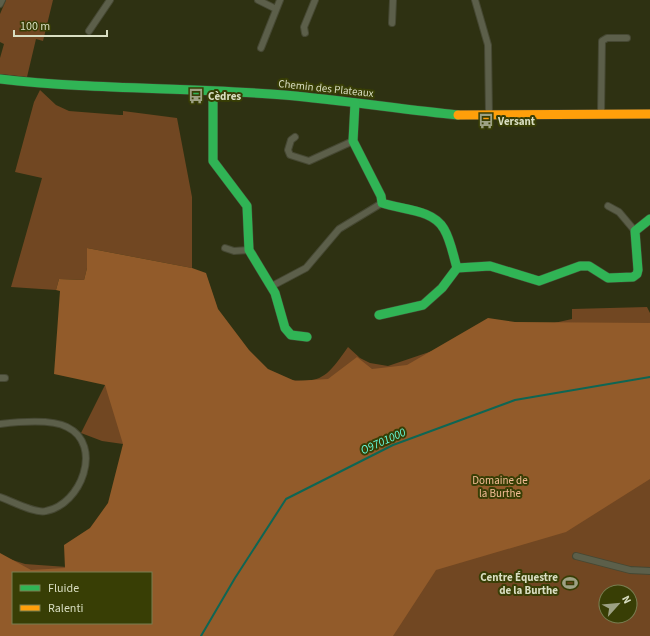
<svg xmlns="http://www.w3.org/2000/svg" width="650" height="636" viewBox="0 0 650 636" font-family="'Source Sans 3',sans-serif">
  <rect width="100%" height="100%" fill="#2e3112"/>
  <g fill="#714722" fill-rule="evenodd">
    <path d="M 6,0 L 53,0 L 43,41 L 36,39 L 27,77 L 0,74 L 0,58 L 4,44 L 0,42 L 0,14 Z"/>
    <path d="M 40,90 L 56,105 L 69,111 L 120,115 L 123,115 L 123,111 L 177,118 L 192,197 L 192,268 L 87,248 L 87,268 L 84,280 L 59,279 L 56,290 L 11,287 L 42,178 L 15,172 L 34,102 Z"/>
    <path d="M 647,307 L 650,313 L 650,636 L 0,636 L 0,556 L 25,564 L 67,567 L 123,514 L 123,444 L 102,441 L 81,433 L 105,385 L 278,378 C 320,385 325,380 348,347 L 360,358 L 370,363 L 388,366 L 441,348 L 572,319 L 572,309 ZM 13,573 L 151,573 L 151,623 L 13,623 ZM 606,592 L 630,592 L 630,616 L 606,616 Z"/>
  </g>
  <path fill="#925b2a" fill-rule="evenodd" d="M 87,248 L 192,268 L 206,273 L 218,309 L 249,350 L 268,369 L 295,381 L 328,379 L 357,357 L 372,369 L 407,365 L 488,318 L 515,322 L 650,323 L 650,479 L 566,532 L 436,570 L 393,636 L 0,636 L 0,553 L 31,570 L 65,568 L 64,545 L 90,528 L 108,503 L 123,444 L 105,385 L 54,374 L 60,291 L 56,290 L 59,279 L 84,280 L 87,268 ZM 13,573 L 151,573 L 151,623 L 13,623 Z"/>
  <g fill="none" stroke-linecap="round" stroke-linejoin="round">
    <path stroke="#0e6654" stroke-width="2" d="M 201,636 L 235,578 L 286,499 L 393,445 L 515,400 L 650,377"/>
    <defs>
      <g id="street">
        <path d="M 258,0 L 276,9"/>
        <path d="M 475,0 L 488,45 L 489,116"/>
        <path d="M 0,4 L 2,0"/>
        <path d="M 392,23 L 393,0"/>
        <path d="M 89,31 L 110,0"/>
        <path d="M 305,33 L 304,27 L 315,0"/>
        <path d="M 261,48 L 280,0"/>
        <path d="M 601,115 L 602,41 L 607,38 L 627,38"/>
        <path d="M 295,137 L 291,140 L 288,150 L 290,155 L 309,161 L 353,141"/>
        <path d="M 608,206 L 619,212 L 635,231"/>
        <path d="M 225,248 L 234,251 L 249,250"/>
        <path d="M 272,286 L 306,268 L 339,229 L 382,203"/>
        <path d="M 0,378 L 5,378"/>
        <path d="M 0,424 C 17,422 52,419 67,427 C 104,445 81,505 46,511 C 35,514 12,501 0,497"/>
        <path d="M 576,556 L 630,570 L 650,571"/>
      </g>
      <g id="fast">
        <path d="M 0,79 C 94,90 189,87 284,95 C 342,100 400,109 458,115"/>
        <path d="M 213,92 L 213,161 L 247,206 L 249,250 L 275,293 L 285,328 L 291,335 L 307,337"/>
        <path d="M 355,103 L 353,141 L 381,196 L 382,203 C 402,210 433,209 444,229 C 451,241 453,255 457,268 L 442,288 L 423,305 L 379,315"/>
        <path d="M 457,268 L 490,266 L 539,281 L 580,266 L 589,266 L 608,278 L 633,277 L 637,274 L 638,270 L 635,231 L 650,219"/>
      </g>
      <path id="slow" d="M 458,115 L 650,114"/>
    </defs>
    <use href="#street" stroke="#464833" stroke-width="8"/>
    <use href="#fast" stroke="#464833" stroke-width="10"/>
    <use href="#slow" stroke="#464833" stroke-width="10"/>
    <use href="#street" stroke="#5c5f4a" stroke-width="6"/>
    <use href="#fast" stroke="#30b455" stroke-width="9"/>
    <use href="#slow" stroke="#ff9f0a" stroke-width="9"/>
  </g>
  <defs>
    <symbol id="bus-bare" viewBox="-9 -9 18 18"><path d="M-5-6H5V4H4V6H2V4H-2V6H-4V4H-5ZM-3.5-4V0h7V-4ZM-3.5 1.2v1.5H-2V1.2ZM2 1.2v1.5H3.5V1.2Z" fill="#9da184" stroke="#383e05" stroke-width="2.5" paint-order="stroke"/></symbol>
    <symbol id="stadium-bare" viewBox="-9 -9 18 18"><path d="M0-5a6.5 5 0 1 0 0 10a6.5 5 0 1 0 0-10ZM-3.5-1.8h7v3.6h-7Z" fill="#9da184" stroke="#383e05" stroke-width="2.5" paint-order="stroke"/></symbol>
  </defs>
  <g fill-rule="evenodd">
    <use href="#bus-bare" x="185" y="85" width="22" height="22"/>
    <use href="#bus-bare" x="475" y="110" width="22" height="22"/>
    <use href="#stadium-bare" x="559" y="572" width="22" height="22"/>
  </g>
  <g text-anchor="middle" stroke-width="4" stroke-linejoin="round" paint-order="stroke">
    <g font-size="11" fill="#d9dec2" stroke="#383e05">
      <text transform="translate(326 88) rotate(6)" y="4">Chemin des Plateaux</text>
    </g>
    <g font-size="11" font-weight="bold" fill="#d9dec2" stroke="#383e05" text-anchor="start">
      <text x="208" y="100">Cèdres</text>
      <text x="498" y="125">Versant</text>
      <text x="558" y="581" text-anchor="end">Centre Équestre<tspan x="558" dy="13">de la Burthe</tspan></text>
    </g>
    <g font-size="11" fill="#f4bd96" stroke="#383e05">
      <text x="500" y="484">Domaine de<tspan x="500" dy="13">la Burthe</tspan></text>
    </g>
    <g font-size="12" font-style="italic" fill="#66fddc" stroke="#383e05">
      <text transform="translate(383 441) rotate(-24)" y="4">O9701000</text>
    </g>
  </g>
  <rect x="12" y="572" width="140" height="52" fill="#383e05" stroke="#787e51"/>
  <rect x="20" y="585" width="20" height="6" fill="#30b455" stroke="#787e51"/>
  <text x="48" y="592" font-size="12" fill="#d9dec2">Fluide</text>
  <rect x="20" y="605" width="20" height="6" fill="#ff9f0a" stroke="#787e51"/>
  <text x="48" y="612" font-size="12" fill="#d9dec2">Ralenti</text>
  <g transform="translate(618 604) rotate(63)"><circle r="19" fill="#383e05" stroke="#787e51"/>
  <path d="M0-3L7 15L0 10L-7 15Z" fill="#9da184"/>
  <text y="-6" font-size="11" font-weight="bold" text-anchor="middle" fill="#d9dec2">N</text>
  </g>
  <path d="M14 30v6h93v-6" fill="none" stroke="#d9dec2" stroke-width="2"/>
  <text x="20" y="30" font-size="12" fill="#d9dec2" stroke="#383e05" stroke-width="3" paint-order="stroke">100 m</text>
</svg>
